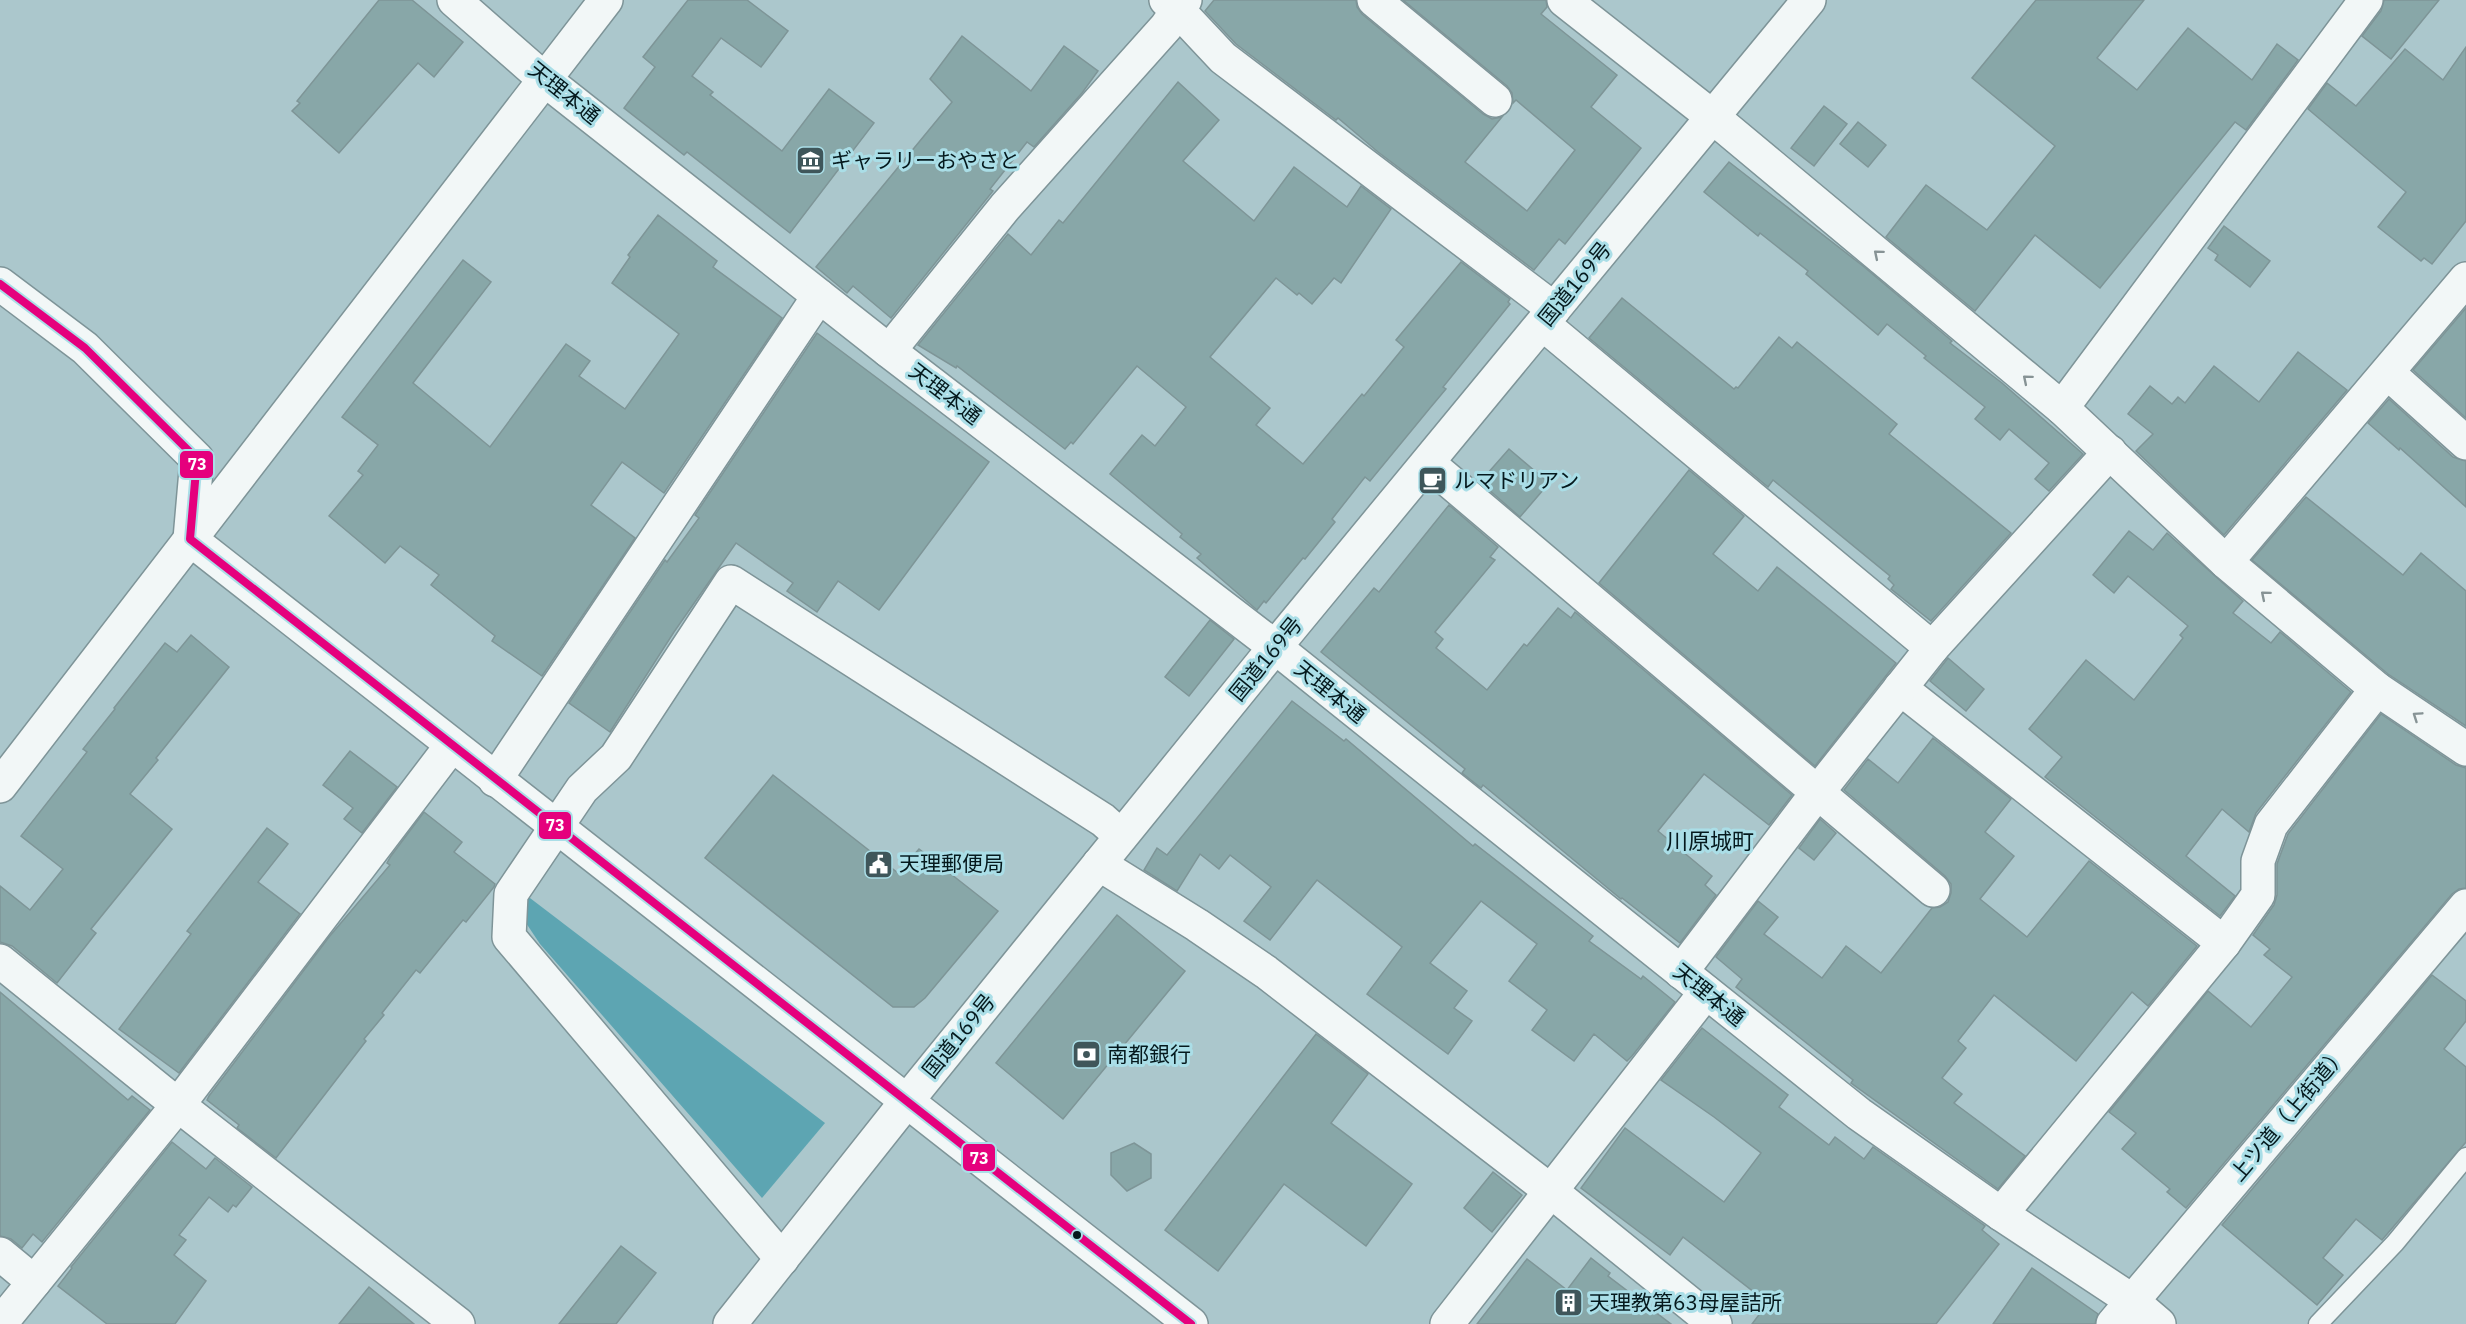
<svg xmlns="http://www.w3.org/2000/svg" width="2466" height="1324" viewBox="0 0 2466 1324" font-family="'IBM Plex Sans','Noto Sans JP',sans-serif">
  <rect width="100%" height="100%" fill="#abc7cc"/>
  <path fill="#5da5b2" d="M 526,895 L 825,1123 L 762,1198 L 540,944 L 518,911 Z"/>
  <g fill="#88a7a8" stroke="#7e9597" stroke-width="1.5">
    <path d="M 379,0 L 412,0 L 463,42 L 434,77 L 418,63 L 339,153 L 292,111 L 300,103 L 297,101 Z"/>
    <path d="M 688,0 L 747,0 L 788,31 L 761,67 L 721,38 L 692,76 L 713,92 L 710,95 L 782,151 L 829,89 L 874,123 L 790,233 L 687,152 L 684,155 L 624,108 L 655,67 L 643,57 Z"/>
    <path d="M 1214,0 L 1356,0 L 1357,7 L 1362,14 L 1483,114 L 1492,119 L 1502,117 L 1465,162 L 1527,211 L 1575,150 L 1516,100 L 1513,103 L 1512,93 L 1507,86 L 1403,0 L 1546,0 L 1547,7 L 1541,14 L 1617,75 L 1591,107 L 1641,148 L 1565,244 L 1559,239 L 1534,270 L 1378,152 L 1338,118 L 1336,120 L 1236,44 L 1205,11 Z"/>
    <path d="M 2036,0 L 2144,0 L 2097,58 L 2137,90 L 2188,28 L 2252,80 L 2277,44 L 2298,60 L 2246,130 L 2235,122 L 2100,288 L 2035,235 L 1975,311 L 1886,237 L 1926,185 L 1987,230 L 2055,146 L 1972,78 Z"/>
    <path d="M 2384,0 L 2439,0 L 2391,59 L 2362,36 L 2381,11 Z"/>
    <path d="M 962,36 L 1031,91 L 1064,46 L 1098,71 L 1082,93 L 1034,147 L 1027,142 L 990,189 L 993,191 L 891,318 L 853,286 L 847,293 L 816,267 L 952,102 L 930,79 Z"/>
    <path d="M 2466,47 L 2466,221 L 2432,264 L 2424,258 L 2421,261 L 2378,227 L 2406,192 L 2308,109 L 2327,83 L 2356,106 L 2405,49 L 2443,80 Z"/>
    <path d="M 1178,82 L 1219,120 L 1183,161 L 1254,221 L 1294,167 L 1347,207 L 1361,186 L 1391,209 L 1341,283 L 1334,278 L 1312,304 L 1299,293 L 1297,295 L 1276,278 L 1210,357 L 1270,408 L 1256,425 L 1303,464 L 1362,394 L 1364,396 L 1404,347 L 1396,340 L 1461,262 L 1510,299 L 1508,302 L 1510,304 L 1443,387 L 1446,389 L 1430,408 L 1370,481 L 1365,477 L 1332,519 L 1335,522 L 1305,559 L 1303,558 L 1266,603 L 1264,601 L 1257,610 L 1197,558 L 1201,554 L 1180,537 L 1182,534 L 1110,474 L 1142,435 L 1155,446 L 1186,407 L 1137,366 L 1073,444 L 1071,442 L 1065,449 L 957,366 L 956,368 L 918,345 L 1008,234 L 1031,255 L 1059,220 L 1063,223 Z"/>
    <path d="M 1824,106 L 1847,124 L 1814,166 L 1791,148 Z"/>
    <path d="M 1858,122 L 1886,145 L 1868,167 L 1840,144 Z"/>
    <path d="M 1729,162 L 1863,266 L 1952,341 L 1950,343 L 2002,383 L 2083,454 L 2049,491 L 2035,479 L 2049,463 L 2009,429 L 2000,440 L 1975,419 L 1985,407 L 1924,358 L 1926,356 L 1887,324 L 1878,335 L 1806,274 L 1808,271 L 1760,233 L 1758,236 L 1704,192 Z"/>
    <path d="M 658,215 L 717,261 L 713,267 L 782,318 L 664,493 L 622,462 L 591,505 L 635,538 L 542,676 L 492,641 L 495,636 L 431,585 L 439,575 L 400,546 L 385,563 L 329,516 L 363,475 L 358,471 L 378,445 L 342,417 L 463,260 L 491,282 L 413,383 L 490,447 L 566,344 L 590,361 L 579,376 L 625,409 L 679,334 L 612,283 L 630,257 L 628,255 Z"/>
    <path d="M 2224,226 L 2270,261 L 2250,287 L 2215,260 L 2218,255 L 2208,248 Z"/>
    <path d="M 1622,298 L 1734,389 L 1736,387 L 1738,388 L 1779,337 L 1792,348 L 1797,342 L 1897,424 L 1889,434 L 2011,533 L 1931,621 L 1891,589 L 1894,585 L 1888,579 L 1890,576 L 1773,480 L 1768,487 L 1589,338 Z"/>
    <path d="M 2466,308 L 2466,418 L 2413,370 Z"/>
    <path d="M 817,333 L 989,462 L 879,610 L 838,581 L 817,612 L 787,591 L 793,583 L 736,543 L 674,632 L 610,732 L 569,703 L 665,560 L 667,562 L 699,518 L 695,515 Z"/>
    <path d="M 2298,352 L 2347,390 L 2224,535 L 2136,451 L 2153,434 L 2128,414 L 2150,386 L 2172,404 L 2178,397 L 2185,403 L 2214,366 L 2259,402 Z"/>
    <path d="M 2389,399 L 2453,457 L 2466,461 L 2466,507 L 2400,448 L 2399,450 L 2368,423 Z"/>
    <path d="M 1509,449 L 1549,483 L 1520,517 L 1480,482 Z"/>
    <path d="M 1689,470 L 1744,516 L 1713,554 L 1758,591 L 1777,567 L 1896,663 L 1815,766 L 1599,583 Z"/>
    <path d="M 2306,497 L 2403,575 L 2421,553 L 2466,591 L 2466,726 L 2388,674 L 2252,560 Z"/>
    <path d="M 1449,505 L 1498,547 L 1490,557 L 1495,560 L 1435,632 L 1443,639 L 1436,648 L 1487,690 L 1524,644 L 1527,646 L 1558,608 L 1571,618 L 1575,612 L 1792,795 L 1769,825 L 1704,774 L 1658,831 L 1712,876 L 1705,885 L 1716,895 L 1680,943 L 1622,898 L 1621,899 L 1483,785 L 1481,788 L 1462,773 L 1465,769 L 1321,652 L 1374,588 L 1379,592 Z"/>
    <path d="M 2129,531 L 2153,550 L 2167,533 L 2243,601 L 2233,613 L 2271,643 L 2280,632 L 2351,692 L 2256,813 L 2249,832 L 2222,809 L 2186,856 L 2235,896 L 2220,916 L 2045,777 L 2062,757 L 2029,729 L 2086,660 L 2134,700 L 2183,638 L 2180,635 L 2188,626 L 2128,576 L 2114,593 L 2093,575 Z"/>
    <path d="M 1210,620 L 1234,639 L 1189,696 L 1165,677 Z"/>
    <path d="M 191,635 L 229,667 L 156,758 L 158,760 L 130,794 L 172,829 L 91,929 L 96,933 L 57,983 L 12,946 L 0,942 L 0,886 L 30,910 L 63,869 L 21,836 L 87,752 L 83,749 L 115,709 L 114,708 L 165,643 L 177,652 Z"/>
    <path d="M 1948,658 L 1984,689 L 1966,711 L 1930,681 Z"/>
    <path d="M 1292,701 L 1344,741 L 1346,739 L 1473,846 L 1475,844 L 1593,936 L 1589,941 L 1641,979 L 1643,976 L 1675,1002 L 1632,1056 L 1627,1061 L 1594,1034 L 1574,1061 L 1532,1030 L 1547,1010 L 1509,981 L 1537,944 L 1481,901 L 1430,963 L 1467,991 L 1454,1008 L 1472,1021 L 1448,1054 L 1367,994 L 1402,947 L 1317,880 L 1270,940 L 1244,921 L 1271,887 L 1230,855 L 1219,869 L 1200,854 L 1177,891 L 1144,870 L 1157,848 L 1167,855 Z"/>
    <path d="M 2381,714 L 2456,765 L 2466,768 L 2466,888 L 2459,889 L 2452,894 L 2186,1208 L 2167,1192 L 2170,1189 L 2122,1149 L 2136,1133 L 2109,1112 L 2208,991 L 2251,1027 L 2292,977 L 2264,955 L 2270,949 L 2253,935 L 2274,905 L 2277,895 L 2277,864 L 2288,834 Z"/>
    <path d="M 1933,738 L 2011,799 L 1985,832 L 2014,856 L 1980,899 L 2027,937 L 2089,861 L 2197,946 L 2148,1006 L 2132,992 L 2076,1061 L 1994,995 L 1958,1041 L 1966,1048 L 1942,1078 L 1962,1094 L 1954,1103 L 2025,1156 L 1998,1189 L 1851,1083 L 1853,1080 L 1736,987 L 1742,979 L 1716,957 L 1758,901 L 1778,917 L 1764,934 L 1822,978 L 1846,946 L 1881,973 L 1932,908 L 1940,907 L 1948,902 L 1951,893 L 1951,884 L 1945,876 L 1844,790 L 1868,759 L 1898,783 Z"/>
    <path d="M 350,751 L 397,787 L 362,833 L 344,819 L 353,808 L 323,785 Z"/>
    <path d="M 773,775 L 898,873 L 919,849 L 998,911 L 925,998 L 914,1007 L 893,1007 L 705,858 Z"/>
    <path d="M 424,812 L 462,842 L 454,852 L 495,884 L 494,887 L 466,922 L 463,920 L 420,973 L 416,970 L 382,1013 L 384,1015 L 364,1039 L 366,1041 L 276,1158 L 237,1128 L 239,1125 L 207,1100 L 209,1096 L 329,937 L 390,865 L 387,863 L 391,856 Z"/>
    <path d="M 1820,819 L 1836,833 L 1814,860 L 1799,848 Z"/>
    <path d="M 267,828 L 288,844 L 258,882 L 300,914 L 179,1073 L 119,1029 L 191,934 L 187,931 Z"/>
    <path d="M 1117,915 L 1185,971 L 1063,1119 L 996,1063 Z"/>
    <path d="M 2432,975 L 2466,1001 L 2466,1021 L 2444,1049 L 2466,1067 L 2466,1142 L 2382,1240 L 2356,1219 L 2323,1258 L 2343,1275 L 2317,1305 L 2222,1225 Z"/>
    <path d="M 0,992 L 128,1100 L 132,1096 L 150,1110 L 42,1242 L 33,1234 L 22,1248 L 11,1239 L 0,1236 Z"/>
    <path d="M 1702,1028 L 1788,1095 L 1779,1107 L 1829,1145 L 1835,1137 L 1864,1159 L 1873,1147 L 1985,1226 L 1982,1230 L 1999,1244 L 1936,1324 L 1752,1324 L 1768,1303 L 1683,1237 L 1670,1255 L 1581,1188 L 1625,1128 L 1724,1202 L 1761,1153 L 1714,1117 L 1661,1080 Z"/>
    <path d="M 1316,1034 L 1368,1074 L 1331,1123 L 1412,1184 L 1366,1246 L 1284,1184 L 1218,1271 L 1165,1230 Z"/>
    <path d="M 172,1142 L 206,1169 L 215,1158 L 252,1187 L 236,1207 L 233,1205 L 228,1212 L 209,1197 L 179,1235 L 186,1240 L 174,1255 L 206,1281 L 175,1324 L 107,1324 L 58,1286 L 72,1268 L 71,1267 Z"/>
    <path d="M 1134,1143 L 1151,1154 L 1151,1178 L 1127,1191 L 1111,1175 L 1111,1153 Z"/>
    <path d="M 1493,1172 L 1522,1195 L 1492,1232 L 1464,1208 Z"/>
    <path d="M 621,1246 L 656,1273 L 616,1324 L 559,1324 Z"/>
    <path d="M 1591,1258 L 1610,1273 L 1608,1276 L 1671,1324 L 1477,1324 L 1527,1259 L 1567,1290 Z"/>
    <path d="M 2032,1268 L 2098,1314 L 2095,1324 L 1993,1324 Z"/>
    <path d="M 369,1287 L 414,1324 L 339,1324 Z"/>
  </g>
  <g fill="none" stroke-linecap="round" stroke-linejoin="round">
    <defs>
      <path id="lane" d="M 2318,1324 L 2395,1243 L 2466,1157"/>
      <g id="street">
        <path d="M 454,0 L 544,79 L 889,351 L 1275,647 L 1859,1114 L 2001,1214 L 2131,1300 L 2159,1324"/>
        <path d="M 1166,0 L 1177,9 L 1223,58 L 1554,309"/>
        <path d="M 1374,0 L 1495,100"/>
        <path d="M 1564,0 L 1714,118 L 2062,408 L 2226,562 L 2377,689 L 2466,749"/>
        <path d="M 0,284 L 85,348 L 197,459 L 190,539"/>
        <path d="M 1543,324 L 1932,648"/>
        <path d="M 889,351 L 1005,207 L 1166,27 L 1185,0"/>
        <path d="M 2388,373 L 2466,443"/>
        <path d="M 2062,408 L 2366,0"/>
        <path d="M 1428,463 L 1933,890"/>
        <path d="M 2226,562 L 2466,279"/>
        <path d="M 1900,688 L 2224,943"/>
        <path d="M 495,780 L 819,296"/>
        <path d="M 1099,864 L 1197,925 L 1266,972 L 1552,1192 L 1715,1324"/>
        <path d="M 0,961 L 178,1105 L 458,1324"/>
        <path d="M 1681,972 L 1817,793 L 1932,648 L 2110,452"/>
        <path d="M 2001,1214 L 2224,943 L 2258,895 L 2258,861 L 2271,825 L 2377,689"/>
        <path d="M 0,1254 L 34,1282"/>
        <path d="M 782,1259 L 509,937 L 511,894 L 582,789 L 616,757 L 731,582 L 1103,820 L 1121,836"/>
        <path d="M 0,1324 L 178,1105 L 452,745"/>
        <path d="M 1447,1324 L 1706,992"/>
        <path d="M 2113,1324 L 2466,906"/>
      </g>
      <g id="secondary">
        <path d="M 190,539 L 1191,1324"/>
        <path d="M 0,786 L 606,0"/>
      </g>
      <path id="highway" d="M 730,1324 L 906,1102 L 1275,647 L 1809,0"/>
    </defs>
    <use href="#lane" stroke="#7e9498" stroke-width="21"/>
    <use href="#street" stroke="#7e9498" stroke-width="36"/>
    <use href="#secondary" stroke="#7e9498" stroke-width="36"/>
    <use href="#highway" stroke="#7e9498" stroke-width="36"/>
    <use href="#lane" stroke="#f2f7f7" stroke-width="18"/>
    <use href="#street" stroke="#f2f7f7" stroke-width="33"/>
    <use href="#secondary" stroke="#f2f7f7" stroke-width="33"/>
    <use href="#highway" stroke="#f2f7f7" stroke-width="33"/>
    <defs>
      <path id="bus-1" d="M 0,284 L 85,348 L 197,459 L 190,539 L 1191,1324"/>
    </defs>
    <use href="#bus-1" stroke="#aadee7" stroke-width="12"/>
    <use href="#bus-1" stroke="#e5007d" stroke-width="8"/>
  </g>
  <defs><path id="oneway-chevron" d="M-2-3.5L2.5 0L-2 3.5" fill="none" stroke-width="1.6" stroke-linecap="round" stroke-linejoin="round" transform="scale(1.5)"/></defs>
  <g stroke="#879395">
    <use href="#oneway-chevron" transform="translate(1878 254) rotate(-140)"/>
    <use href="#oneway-chevron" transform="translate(2027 379) rotate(-140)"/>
    <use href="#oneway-chevron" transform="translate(2265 595) rotate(-140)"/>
    <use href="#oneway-chevron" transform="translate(2417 716) rotate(-146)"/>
  </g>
  <defs>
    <symbol id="museum-square" viewBox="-11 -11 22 22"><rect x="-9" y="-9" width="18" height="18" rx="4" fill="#3f565a" stroke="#aadee7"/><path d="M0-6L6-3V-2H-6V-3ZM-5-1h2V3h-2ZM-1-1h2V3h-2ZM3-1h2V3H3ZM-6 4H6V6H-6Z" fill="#fff"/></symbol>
    <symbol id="cafe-square" viewBox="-11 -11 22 22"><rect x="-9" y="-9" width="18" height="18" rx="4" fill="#3f565a" stroke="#aadee7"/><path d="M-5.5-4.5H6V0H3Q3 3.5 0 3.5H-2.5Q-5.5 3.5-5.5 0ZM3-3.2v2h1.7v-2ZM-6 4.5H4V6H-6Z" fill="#fff"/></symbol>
    <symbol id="civic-square" viewBox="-11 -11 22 22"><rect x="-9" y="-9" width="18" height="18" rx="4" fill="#3f565a" stroke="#aadee7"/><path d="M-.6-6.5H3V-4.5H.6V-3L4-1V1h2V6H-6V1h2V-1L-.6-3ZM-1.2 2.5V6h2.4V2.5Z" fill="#fff"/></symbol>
    <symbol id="bank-square" viewBox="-11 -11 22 22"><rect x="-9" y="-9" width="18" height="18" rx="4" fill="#3f565a" stroke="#aadee7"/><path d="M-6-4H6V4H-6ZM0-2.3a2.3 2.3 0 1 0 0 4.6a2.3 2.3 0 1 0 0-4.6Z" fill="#fff"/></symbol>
    <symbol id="building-square" viewBox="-11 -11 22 22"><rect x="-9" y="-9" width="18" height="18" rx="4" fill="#3f565a" stroke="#aadee7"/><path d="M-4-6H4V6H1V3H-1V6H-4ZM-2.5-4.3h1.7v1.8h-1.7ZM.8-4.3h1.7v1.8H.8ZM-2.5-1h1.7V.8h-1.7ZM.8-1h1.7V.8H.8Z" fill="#fff"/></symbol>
  </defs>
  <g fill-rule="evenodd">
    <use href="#museum-square" x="794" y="144" width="33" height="33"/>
    <use href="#cafe-square" x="1416" y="464" width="33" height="33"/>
    <use href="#civic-square" x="862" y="848" width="33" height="33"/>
    <use href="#bank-square" x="1070" y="1038" width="33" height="33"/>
    <use href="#building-square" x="1552" y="1286" width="33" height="33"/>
  </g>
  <circle fill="#05191d" stroke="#aadee7" stroke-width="2" cx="1077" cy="1235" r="5"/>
  <g text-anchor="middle" stroke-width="6" stroke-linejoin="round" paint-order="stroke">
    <g font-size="21" fill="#05191d" stroke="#aadee7">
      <text transform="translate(564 93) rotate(39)" y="7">天理本通</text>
      <text transform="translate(1575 284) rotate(-51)" y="7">国道169号</text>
      <text transform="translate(945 394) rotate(38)" y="7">天理本通</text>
      <text transform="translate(1266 659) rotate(-51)" y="7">国道169号</text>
      <text transform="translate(1330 692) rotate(39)" y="7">天理本通</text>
      <text transform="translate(1709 995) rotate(39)" y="7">天理本通</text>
      <text transform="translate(959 1036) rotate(-51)" y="7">国道169号</text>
      <text transform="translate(2289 1114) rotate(-50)" y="7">上ツ道（上街道）</text>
    </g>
    <g font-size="21" fill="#05191d" stroke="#aadee7" text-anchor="start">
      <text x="831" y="168">ギャラリーおやさと</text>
      <text x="1454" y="488">ルマドリアン</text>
      <text x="899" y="871">天理郵便局</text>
      <text x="1107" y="1062">南都銀行</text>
      <text x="1589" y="1310">天理教第63母屋詰所</text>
    </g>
    <g font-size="22" fill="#05191d" stroke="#aadee7">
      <text x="1710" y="849">川原城町</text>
    </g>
  </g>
  <g stroke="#aadee7" stroke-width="2">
    <rect x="179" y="450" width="35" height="29" rx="6" fill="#e5007d"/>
    <rect x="538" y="811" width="34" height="29" rx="6" fill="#e5007d"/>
    <rect x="962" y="1143" width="34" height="29" rx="6" fill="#e5007d"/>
  </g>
  <g font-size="16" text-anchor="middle" font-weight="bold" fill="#fff">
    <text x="197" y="470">73</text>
    <text x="555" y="831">73</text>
    <text x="979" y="1164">73</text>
  </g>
</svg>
